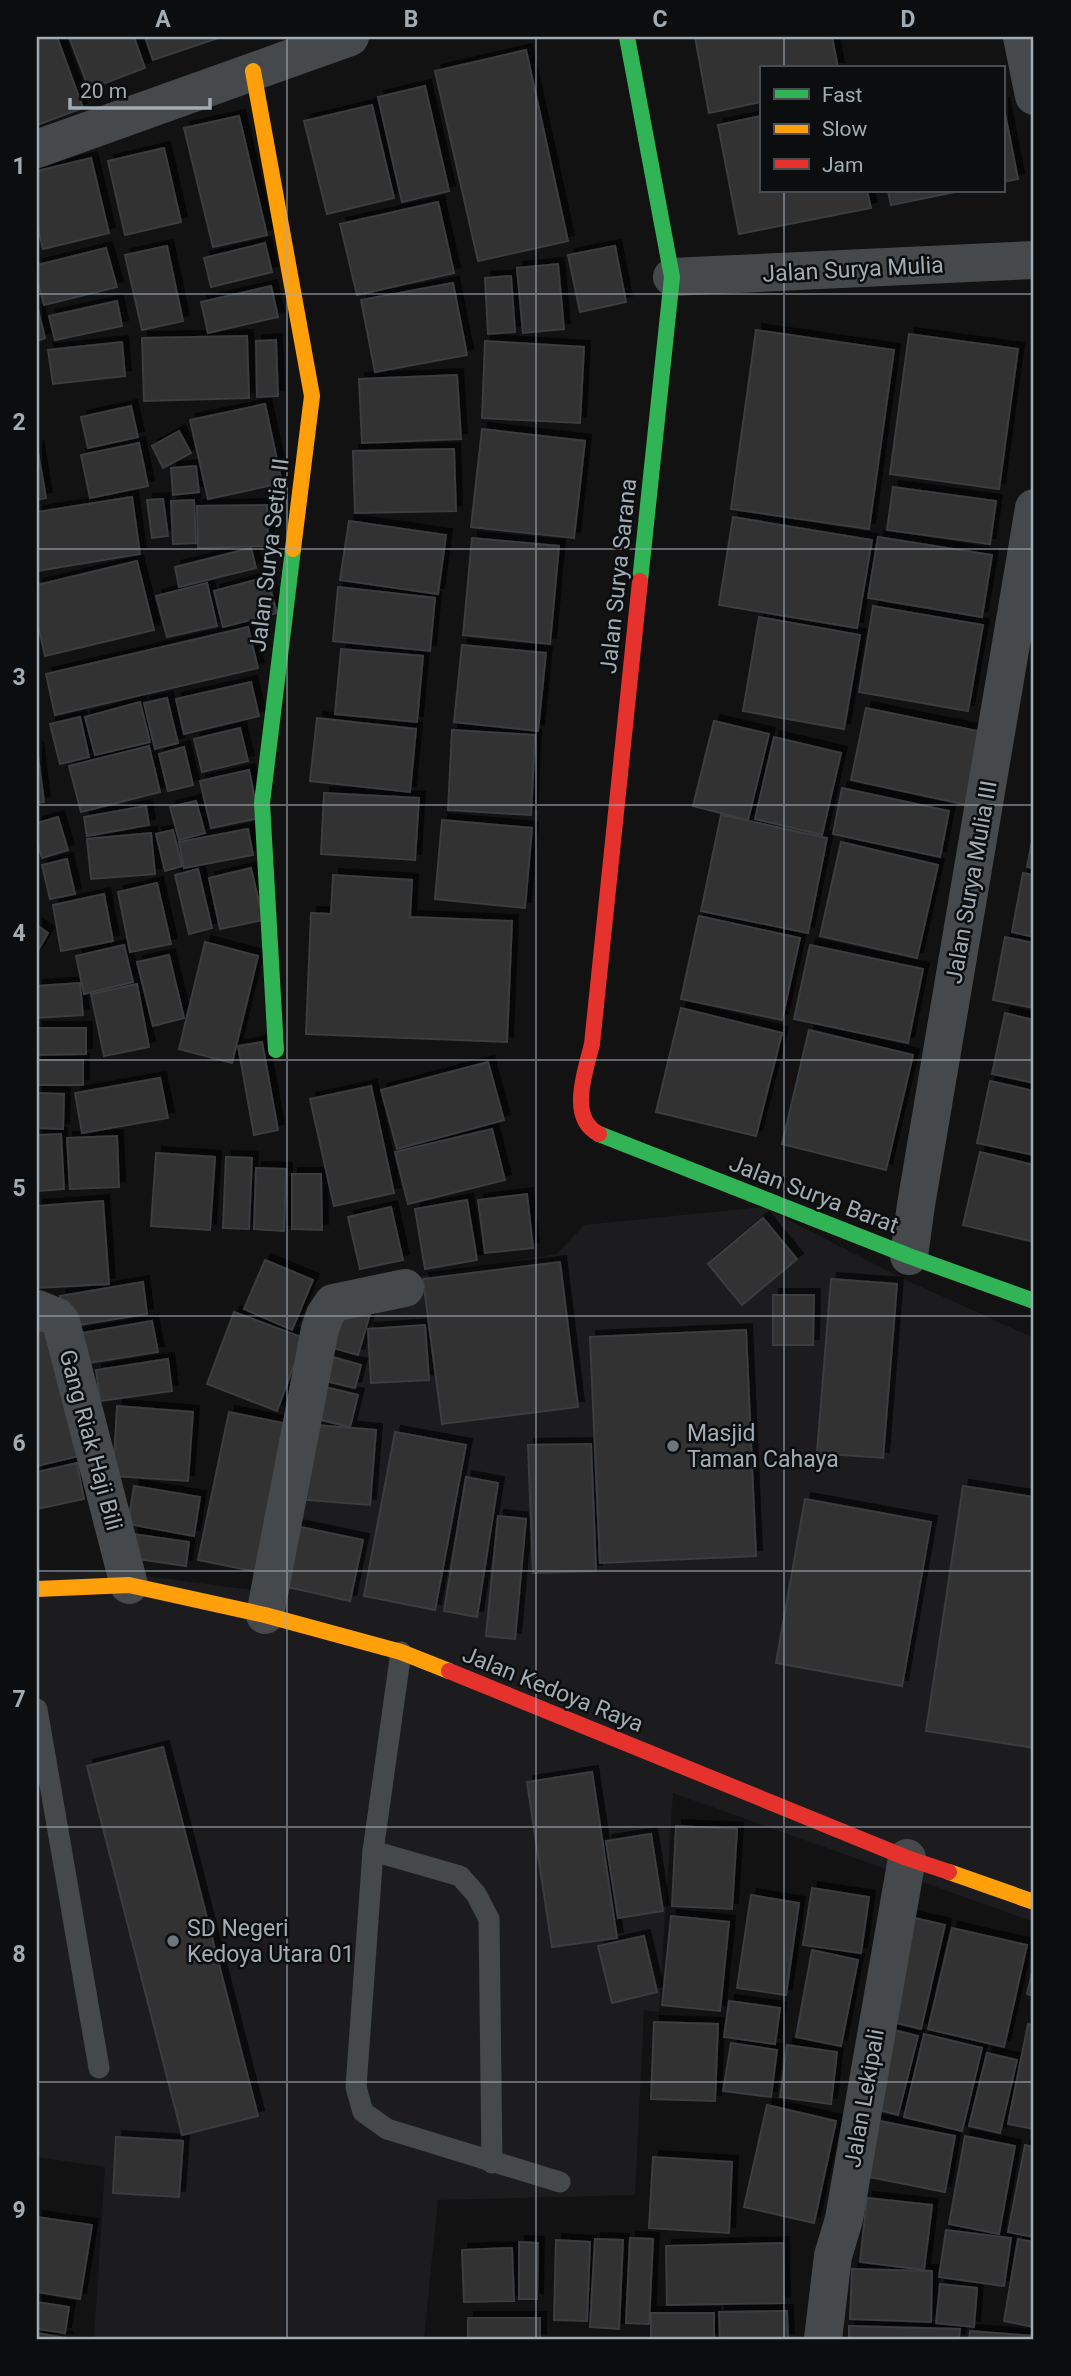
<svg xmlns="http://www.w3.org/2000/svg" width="1071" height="2376" viewBox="0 0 1071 2376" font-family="Roboto,sans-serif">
  <defs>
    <filter id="shadow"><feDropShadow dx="6" dy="-6" stdDeviation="0" flood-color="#0009"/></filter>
  </defs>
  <rect width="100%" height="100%" fill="#121212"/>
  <path fill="#1c1c1e" d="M 763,1207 L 904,1279 L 1034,1338 L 1034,1922 L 673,1793 L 659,2012 L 644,2010 L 635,2195 L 438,2200 L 424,2339 L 94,2339 L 105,2167 L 37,2157 L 37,1573 L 100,1570 L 274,1593 L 325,1292 L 557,1254 L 584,1225 Z"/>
  <g fill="#313133" stroke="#3a3d3f" stroke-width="2" filter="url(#shadow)">
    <path d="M 37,37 L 57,37 L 83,108 L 37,125 Z"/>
    <path d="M 69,37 L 134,37 L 145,68 L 89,89 Z"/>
    <path d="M 145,37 L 221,37 L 153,60 Z"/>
    <path d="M 695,37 L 832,37 L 838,68 L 761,68 L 761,102 L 709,113 Z"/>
    <path d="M 526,50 L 568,241 L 478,261 L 435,71 Z"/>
    <path d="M 425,86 L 449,191 L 402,202 L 378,97 Z"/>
    <path d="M 1003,103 L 1018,179 L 1003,182 Z"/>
    <path d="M 372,105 L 394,198 L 327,214 L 304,121 Z"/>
    <path d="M 239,116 L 267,235 L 213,247 L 184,128 Z"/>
    <path d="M 761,116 L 761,191 L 867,191 L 871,208 L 739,234 L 718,125 Z"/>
    <path d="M 164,148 L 181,222 L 125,235 L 108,161 Z"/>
    <path d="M 91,158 L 109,233 L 43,249 L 37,224 L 37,171 Z"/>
    <path d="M 888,191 L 960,191 L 891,205 Z"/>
    <path d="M 438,202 L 454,273 L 357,295 L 340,224 Z"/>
    <path d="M 265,243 L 272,272 L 211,287 L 204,258 Z"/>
    <path d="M 167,246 L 183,321 L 142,330 L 125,255 Z"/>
    <path d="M 615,246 L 626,302 L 580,312 L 568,255 Z"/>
    <path d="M 106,248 L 117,287 L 44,305 L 37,278 L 37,265 Z"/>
    <path d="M 558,264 L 564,329 L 523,333 L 517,268 Z"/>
    <path d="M 511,276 L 515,332 L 488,334 L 485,278 Z"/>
    <path d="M 453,283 L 467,355 L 375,372 L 361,300 Z"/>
    <path d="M 271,286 L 278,317 L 208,333 L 201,302 Z"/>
    <path d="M 117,301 L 122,326 L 55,340 L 49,316 Z"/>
    <path d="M 37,305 L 45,338 L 37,341 Z"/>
    <path d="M 756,330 L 894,350 L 869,529 L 731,509 Z"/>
    <path d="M 909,334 L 1018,349 L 999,489 L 890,474 Z"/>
    <path d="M 247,336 L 249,398 L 144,401 L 142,338 Z"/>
    <path d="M 276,340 L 278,396 L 257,397 L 256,341 Z"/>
    <path d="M 485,341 L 584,347 L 580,423 L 482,418 Z"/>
    <path d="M 122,342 L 125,376 L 53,384 L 48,350 Z"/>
    <path d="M 457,375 L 461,439 L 362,443 L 359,379 Z"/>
    <path d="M 265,404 L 282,483 L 208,499 L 190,420 Z"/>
    <path d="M 131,406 L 138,437 L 88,448 L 81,417 Z"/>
    <path d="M 482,429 L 585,441 L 574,538 L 471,527 Z"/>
    <path d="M 179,431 L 191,453 L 163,468 L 152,446 Z"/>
    <path d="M 139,443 L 148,486 L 90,498 L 81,455 Z"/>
    <path d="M 37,446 L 46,498 L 37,500 Z"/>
    <path d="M 454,449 L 456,511 L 355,513 L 353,451 Z"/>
    <path d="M 196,466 L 199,492 L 173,495 L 171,468 Z"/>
    <path d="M 893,487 L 996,501 L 990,544 L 887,530 Z"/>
    <path d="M 132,497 L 140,554 L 37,571 L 37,512 Z"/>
    <path d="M 163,499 L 168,536 L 152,538 L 147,500 Z"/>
    <path d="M 194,500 L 196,543 L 173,544 L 171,501 Z"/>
    <path d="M 267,505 L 268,546 L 198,548 L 197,506 Z"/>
    <path d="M 733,517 L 872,540 L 857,628 L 719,605 Z"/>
    <path d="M 349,521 L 446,535 L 438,594 L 340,580 Z"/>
    <path d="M 878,537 L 992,555 L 982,617 L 868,598 Z"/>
    <path d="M 472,538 L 559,546 L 550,644 L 463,635 Z"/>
    <path d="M 251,548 L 256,568 L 179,587 L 175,567 Z"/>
    <path d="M 137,561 L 154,630 L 45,656 L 37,620 L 37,585 Z"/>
    <path d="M 267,577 L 277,613 L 223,627 L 214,591 Z"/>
    <path d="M 207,583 L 217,626 L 167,637 L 156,596 Z"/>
    <path d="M 338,587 L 435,598 L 430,651 L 333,641 Z"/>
    <path d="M 873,606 L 983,625 L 968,711 L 859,692 Z"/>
    <path d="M 759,617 L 860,635 L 844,729 L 743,711 Z"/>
    <path d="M 248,627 L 258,668 L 55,715 L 46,674 Z"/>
    <path d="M 462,645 L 546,653 L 538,731 L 454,722 Z"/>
    <path d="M 341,649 L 423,656 L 417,722 L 335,714 Z"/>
    <path d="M 251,682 L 259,716 L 184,734 L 176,699 Z"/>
    <path d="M 167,698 L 178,743 L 155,749 L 144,703 Z"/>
    <path d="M 140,702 L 150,742 L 95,755 L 85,717 Z"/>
    <path d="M 866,708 L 987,733 L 972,806 L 851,780 Z"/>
    <path d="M 80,717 L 89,757 L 60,764 L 50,724 Z"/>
    <path d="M 317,718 L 416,729 L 410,792 L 310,781 Z"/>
    <path d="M 714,721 L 769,734 L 748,820 L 693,806 Z"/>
    <path d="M 240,728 L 248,761 L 202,772 L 194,739 Z"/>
    <path d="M 452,730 L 535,735 L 531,815 L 448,810 Z"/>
    <path d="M 774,737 L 841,753 L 822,835 L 755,819 Z"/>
    <path d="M 149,746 L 160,792 L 81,812 L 69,766 Z"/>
    <path d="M 184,747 L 193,785 L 168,791 L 159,754 Z"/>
    <path d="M 37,748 L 44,802 L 37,803 Z"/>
    <path d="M 249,770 L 259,818 L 211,828 L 200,781 Z"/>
    <path d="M 842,788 L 949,811 L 940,857 L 833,834 Z"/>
    <path d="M 324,793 L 419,798 L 415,860 L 321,854 Z"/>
    <path d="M 196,801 L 205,833 L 179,840 L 170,807 Z"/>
    <path d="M 146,806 L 149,825 L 87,836 L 84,817 Z"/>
    <path d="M 721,815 L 827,838 L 808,933 L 701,911 Z"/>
    <path d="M 58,817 L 68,850 L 42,858 L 37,840 L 37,823 Z"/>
    <path d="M 442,820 L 532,828 L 525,908 L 435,899 Z"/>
    <path d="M 248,829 L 253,855 L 184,868 L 179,842 Z"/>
    <path d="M 173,830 L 182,866 L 165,871 L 156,834 Z"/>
    <path d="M 1034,831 L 1034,868 L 1027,867 Z"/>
    <path d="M 151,833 L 155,874 L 91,879 L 87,839 Z"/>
    <path d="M 841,842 L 938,865 L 917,958 L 820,936 Z"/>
    <path d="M 67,859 L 75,894 L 50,899 L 42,865 Z"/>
    <path d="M 251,868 L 263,920 L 220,929 L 209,878 Z"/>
    <path d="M 198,869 L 212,928 L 189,934 L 175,875 Z"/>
    <path d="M 1023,873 L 1034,875 L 1034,937 L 1012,932 Z"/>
    <path d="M 333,875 L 412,880 L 410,917 L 512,921 L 507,1042 L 306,1034 L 311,913 L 331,914 Z"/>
    <path d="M 157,883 L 171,944 L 130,952 L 118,892 Z"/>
    <path d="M 104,894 L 113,941 L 61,951 L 53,905 Z"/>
    <path d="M 699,916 L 800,938 L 782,1020 L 681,999 Z"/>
    <path d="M 37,925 L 48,933 L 37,952 Z"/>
    <path d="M 1005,937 L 1034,943 L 1034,1008 L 993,1000 Z"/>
    <path d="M 205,942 L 258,956 L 232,1063 L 179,1049 Z"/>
    <path d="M 124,945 L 133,982 L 84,994 L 76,956 Z"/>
    <path d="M 810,945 L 923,969 L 908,1043 L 794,1019 Z"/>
    <path d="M 169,955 L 184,1018 L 153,1026 L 137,962 Z"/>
    <path d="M 80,983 L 83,1015 L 37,1018 L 37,986 Z"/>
    <path d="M 137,984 L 149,1047 L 104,1056 L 91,994 Z"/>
    <path d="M 681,1008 L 782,1033 L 756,1136 L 656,1112 Z"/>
    <path d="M 1005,1013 L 1034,1020 L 1034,1083 L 992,1074 Z"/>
    <path d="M 37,1028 L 86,1028 L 86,1054 L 38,1055 Z"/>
    <path d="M 809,1030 L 913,1055 L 886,1170 L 782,1144 Z"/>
    <path d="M 262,1042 L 278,1130 L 254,1135 L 238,1046 Z"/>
    <rect x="37" y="1060" width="46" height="25"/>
    <path d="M 488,1062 L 504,1120 L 397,1149 L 381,1090 Z"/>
    <path d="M 160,1078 L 168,1118 L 82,1133 L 75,1093 Z"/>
    <path d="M 990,1081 L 1034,1091 L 1034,1155 L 977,1143 Z"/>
    <path d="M 371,1086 L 394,1193 L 334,1206 L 310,1099 Z"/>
    <path d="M 37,1093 L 64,1094 L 63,1129 L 37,1128 Z"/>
    <path d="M 492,1129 L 505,1180 L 408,1204 L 395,1152 Z"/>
    <path d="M 61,1134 L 64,1189 L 37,1191 L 37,1135 Z"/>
    <path d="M 117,1136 L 119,1187 L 70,1189 L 67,1138 Z"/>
    <path d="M 980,1152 L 1034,1165 L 1034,1242 L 963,1225 Z"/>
    <path d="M 156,1153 L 215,1157 L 210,1230 L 151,1226 Z"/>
    <path d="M 226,1157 L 252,1158 L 249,1229 L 223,1228 Z"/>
    <path d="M 256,1168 L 286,1169 L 284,1231 L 254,1229 Z"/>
    <path d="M 292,1174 L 321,1174 L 322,1230 L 292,1229 Z"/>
    <path d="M 527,1194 L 533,1248 L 485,1253 L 478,1200 Z"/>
    <path d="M 467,1200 L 477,1260 L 425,1269 L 415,1209 Z"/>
    <path d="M 103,1201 L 109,1284 L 37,1288 L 37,1206 Z"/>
    <path d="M 391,1207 L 403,1260 L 360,1269 L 348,1217 Z"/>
    <path d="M 763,1218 L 797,1259 L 742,1305 L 708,1264 Z"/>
    <path d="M 265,1260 L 313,1280 L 292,1330 L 244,1309 Z"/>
    <path d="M 560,1262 L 578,1407 L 442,1424 L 423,1279 Z"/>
    <path d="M 831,1279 L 897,1284 L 883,1458 L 817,1453 Z"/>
    <path d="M 143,1282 L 147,1314 L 66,1327 L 60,1296 Z"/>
    <path d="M 773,1295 L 814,1295 L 813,1345 L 773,1345 Z"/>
    <path d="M 339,1304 L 370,1314 L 358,1355 L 327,1346 Z"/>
    <path d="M 234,1312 L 304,1338 L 277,1411 L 207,1384 Z"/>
    <path d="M 152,1321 L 158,1352 L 82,1364 L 76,1334 Z"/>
    <path d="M 425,1325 L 429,1380 L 371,1383 L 368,1329 Z"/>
    <path d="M 54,1328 L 83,1455 L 37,1466 L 37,1332 Z"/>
    <path d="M 746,1330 L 756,1556 L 600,1563 L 590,1337 Z"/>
    <path d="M 322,1354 L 361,1365 L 355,1388 L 317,1379 Z"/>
    <path d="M 168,1359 L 172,1391 L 100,1401 L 96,1370 Z"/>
    <path d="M 313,1384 L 358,1395 L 350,1427 L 305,1416 Z"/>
    <path d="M 117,1406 L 193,1412 L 188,1481 L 113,1476 Z"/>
    <path d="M 229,1412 L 298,1426 L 267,1574 L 198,1560 Z"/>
    <path d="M 303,1424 L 376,1430 L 370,1505 L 297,1499 Z"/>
    <path d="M 395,1432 L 466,1445 L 435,1610 L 364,1596 Z"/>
    <path d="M 591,1444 L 596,1571 L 533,1573 L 528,1445 Z"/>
    <path d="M 77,1463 L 84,1499 L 37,1509 L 37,1472 Z"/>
    <path d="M 466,1477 L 498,1483 L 477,1617 L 444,1611 Z"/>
    <path d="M 134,1486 L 200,1497 L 194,1536 L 128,1524 Z"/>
    <path d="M 963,1486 L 1034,1497 L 1034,1748 L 926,1731 Z"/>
    <path d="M 805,1499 L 931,1522 L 902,1686 L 776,1663 Z"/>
    <path d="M 498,1516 L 526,1519 L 515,1639 L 486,1636 Z"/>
    <path d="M 296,1526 L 363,1540 L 350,1601 L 283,1586 Z"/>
    <path d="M 133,1534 L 189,1542 L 186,1566 L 130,1558 Z"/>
    <path d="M 163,1747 L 258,2116 L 182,2135 L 87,1766 Z"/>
    <path d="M 592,1772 L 617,1938 L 552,1947 L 527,1782 Z"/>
    <path d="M 676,1826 L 737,1829 L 732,1909 L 672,1906 Z"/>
    <path d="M 651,1834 L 663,1911 L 618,1918 L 606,1841 Z"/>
    <path d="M 812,1888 L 869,1897 L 861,1953 L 803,1945 Z"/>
    <path d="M 751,1895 L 799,1903 L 786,1995 L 737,1988 Z"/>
    <path d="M 671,1916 L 729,1922 L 720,2011 L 662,2005 Z"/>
    <path d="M 910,1917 L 945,1925 L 921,2029 L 888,2021 Z"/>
    <path d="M 952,1928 L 1027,1945 L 1004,2047 L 928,2029 Z"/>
    <path d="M 644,1936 L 657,1992 L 612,2003 L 598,1946 Z"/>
    <path d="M 812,1950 L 858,1960 L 841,2046 L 796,2037 Z"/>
    <path d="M 1034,1964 L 1034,1996 L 1027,1994 Z"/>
    <path d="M 729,2001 L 780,2008 L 775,2044 L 724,2037 Z"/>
    <path d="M 654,2022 L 718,2024 L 715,2101 L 651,2099 Z"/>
    <path d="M 1028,2024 L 1034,2026 L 1034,2129 L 1008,2124 Z"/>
    <path d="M 890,2029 L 918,2036 L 898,2115 L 872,2108 Z"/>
    <path d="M 924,2034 L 982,2048 L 962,2131 L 904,2117 Z"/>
    <path d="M 731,2043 L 777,2050 L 771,2097 L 723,2091 Z"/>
    <path d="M 787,2045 L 837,2052 L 831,2104 L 780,2097 Z"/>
    <path d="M 987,2053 L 1017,2060 L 1000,2133 L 969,2126 Z"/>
    <path d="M 767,2105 L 836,2121 L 814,2223 L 744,2207 Z"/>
    <path d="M 875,2120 L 955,2136 L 945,2192 L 864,2176 Z"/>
    <path d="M 965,2136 L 1015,2146 L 999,2234 L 949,2224 Z"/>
    <path d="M 116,2137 L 183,2141 L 179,2197 L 113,2193 Z"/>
    <path d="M 1025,2145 L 1034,2147 L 1034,2237 L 1008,2232 Z"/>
    <path d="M 653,2157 L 732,2162 L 729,2233 L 649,2228 Z"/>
    <path d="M 867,2198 L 932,2205 L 924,2270 L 860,2262 Z"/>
    <path d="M 37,2217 L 92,2225 L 80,2299 L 37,2292 Z"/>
    <path d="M 946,2230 L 1011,2238 L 1004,2286 L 939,2277 Z"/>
    <path d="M 630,2238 L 653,2239 L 649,2324 L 626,2323 Z"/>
    <path d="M 595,2239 L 623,2240 L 619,2329 L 590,2327 Z"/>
    <path d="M 1018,2239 L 1034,2242 L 1034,2327 L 1004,2321 Z"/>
    <path d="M 556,2240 L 590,2242 L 587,2321 L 554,2320 Z"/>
    <path d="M 519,2242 L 538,2243 L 537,2299 L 519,2299 Z"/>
    <path d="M 783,2243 L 784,2303 L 667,2305 L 666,2246 Z"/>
    <path d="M 512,2248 L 514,2301 L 464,2302 L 462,2250 Z"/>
    <path d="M 852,2269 L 932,2271 L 931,2322 L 850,2319 Z"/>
    <path d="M 940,2284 L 977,2288 L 974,2327 L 936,2323 Z"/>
    <path d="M 37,2302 L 69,2307 L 65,2333 L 37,2329 Z"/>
    <path d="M 787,2311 L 788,2339 L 720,2339 L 719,2312 Z"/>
    <rect x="651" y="2313" width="63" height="26"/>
    <rect x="468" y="2318" width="72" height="21"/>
    <path d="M 849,2326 L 960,2329 L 959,2339 L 849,2339 Z"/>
    <path d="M 970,2331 L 1034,2336 L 1034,2339 L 969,2339 Z"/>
    <path d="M 37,2333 L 67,2338 L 67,2339 L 37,2339 Z"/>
  </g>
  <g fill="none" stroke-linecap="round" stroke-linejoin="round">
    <g stroke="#46494b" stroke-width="21">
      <path d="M 401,1652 L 373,1851 L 356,2087 L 363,2112 L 387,2129 L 560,2182"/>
      <path d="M 37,1709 L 99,2068"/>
      <path d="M 373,1851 L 460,1876 L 476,1894 L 489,1919 L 492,2163"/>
    </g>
    <g stroke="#46494b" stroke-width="38">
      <path d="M 1022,37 L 1034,96"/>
      <path d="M 37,149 L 350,37"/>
      <path d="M 672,277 L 1034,260"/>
      <path d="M 909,1256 L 916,1205 L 1034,508"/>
      <path d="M 37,1309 L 57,1317 L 61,1322 L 129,1585"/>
      <path d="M 265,1615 L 320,1329 L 325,1315 L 333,1303 L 405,1288"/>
      <path d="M 823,2339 L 833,2256 L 844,2219 L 907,1858"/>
    </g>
    <g stroke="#30b455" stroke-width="16">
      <path d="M 627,37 L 672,277 L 640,581"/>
      <path d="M 276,1050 L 262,803 L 293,549"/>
      <path d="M 599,1134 L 909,1256 L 1034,1301"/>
    </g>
    <g stroke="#ff9f0a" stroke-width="16">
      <path d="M 253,71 L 312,396 L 293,549"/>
      <path d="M 37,1589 L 129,1585 L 265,1615 L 401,1652 L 449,1671"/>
      <path d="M 949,1872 L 1034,1902"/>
    </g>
    <g stroke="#e5322d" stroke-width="16">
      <path d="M 599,1134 C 567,1118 586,1070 592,1044 L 640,581"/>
      <path d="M 449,1671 L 907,1858 L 949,1872"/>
    </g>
  </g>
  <path fill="none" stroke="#a1acb5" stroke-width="2" stroke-opacity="0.55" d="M 287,37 L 287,2339M 536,37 L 536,2339M 784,37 L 784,68M 784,191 L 784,2339M 37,294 L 1034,294M 37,549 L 1034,549M 37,805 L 1034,805M 37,1060 L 1034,1060M 37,1316 L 1034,1316M 37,1571 L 1034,1571M 37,1827 L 1034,1827M 37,2082 L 1034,2082"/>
  <g fill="#6f767c" stroke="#0c0d0e" stroke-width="2.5">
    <circle cx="673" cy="1446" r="7"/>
    <circle cx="173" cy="1941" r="7"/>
  </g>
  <g text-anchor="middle" stroke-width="5" stroke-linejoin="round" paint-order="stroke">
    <g font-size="23" fill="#a1acb5" stroke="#0c0d0e">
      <text transform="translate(853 269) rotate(-3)" y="8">Jalan Surya Mulia</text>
      <text transform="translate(269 555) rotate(-83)" y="8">Jalan Surya Setia II</text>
      <text transform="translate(618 576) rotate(-84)" y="8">Jalan Surya Sarana</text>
      <text transform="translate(971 882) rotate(-80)" y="8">Jalan Surya Mulia III</text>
      <text transform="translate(814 1194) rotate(21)" y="8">Jalan Surya Barat</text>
      <text transform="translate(91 1440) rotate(75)" y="8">Gang Riak Haji Bili</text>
      <text transform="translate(553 1689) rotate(22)" y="8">Jalan Kedoya Raya</text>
      <text transform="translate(864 2098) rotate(-80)" y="8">Jalan Lekipali</text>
    </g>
    <g font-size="23" fill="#a1acb5" stroke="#0c0d0e" text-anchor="start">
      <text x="687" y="1441">Masjid<tspan x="687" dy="26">Taman Cahaya</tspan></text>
      <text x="187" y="1936">SD Negeri<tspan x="187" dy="26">Kedoya Utara 01</tspan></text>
    </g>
  </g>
  <rect width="1071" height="2376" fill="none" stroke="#0c0d0e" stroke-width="77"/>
  <rect x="760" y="66" width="245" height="126" fill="#0c0d0e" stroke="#484d51" stroke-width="2"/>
  <rect x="774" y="89" width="35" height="10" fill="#30b455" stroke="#484d51" stroke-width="2"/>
  <text x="822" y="102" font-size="21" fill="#a1acb5">Fast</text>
  <rect x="774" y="124" width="35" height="10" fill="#ff9f0a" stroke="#484d51" stroke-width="2"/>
  <text x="822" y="136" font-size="21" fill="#a1acb5">Slow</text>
  <rect x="774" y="159" width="35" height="10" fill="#e5322d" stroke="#484d51" stroke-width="2"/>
  <text x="822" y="172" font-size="21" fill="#a1acb5">Jam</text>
  <path d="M70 98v10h140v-10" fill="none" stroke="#a1acb5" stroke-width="3.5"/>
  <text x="80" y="98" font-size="21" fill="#a1acb5" stroke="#0c0d0e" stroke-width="5" paint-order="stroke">20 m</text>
  <rect x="38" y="38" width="994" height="2300" fill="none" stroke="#a1acb5" stroke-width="2.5"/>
  <g font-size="23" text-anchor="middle" font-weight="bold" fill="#a1acb5">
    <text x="163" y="27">A</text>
    <text x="411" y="27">B</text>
    <text x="660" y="27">C</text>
    <text x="908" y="27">D</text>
    <text x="19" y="174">1</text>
    <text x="19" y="430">2</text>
    <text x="19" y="685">3</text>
    <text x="19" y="941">4</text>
    <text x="19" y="1196">5</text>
    <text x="19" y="1451">6</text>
    <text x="19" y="1707">7</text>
    <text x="19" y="1962">8</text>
    <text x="19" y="2218">9</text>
  </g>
</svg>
